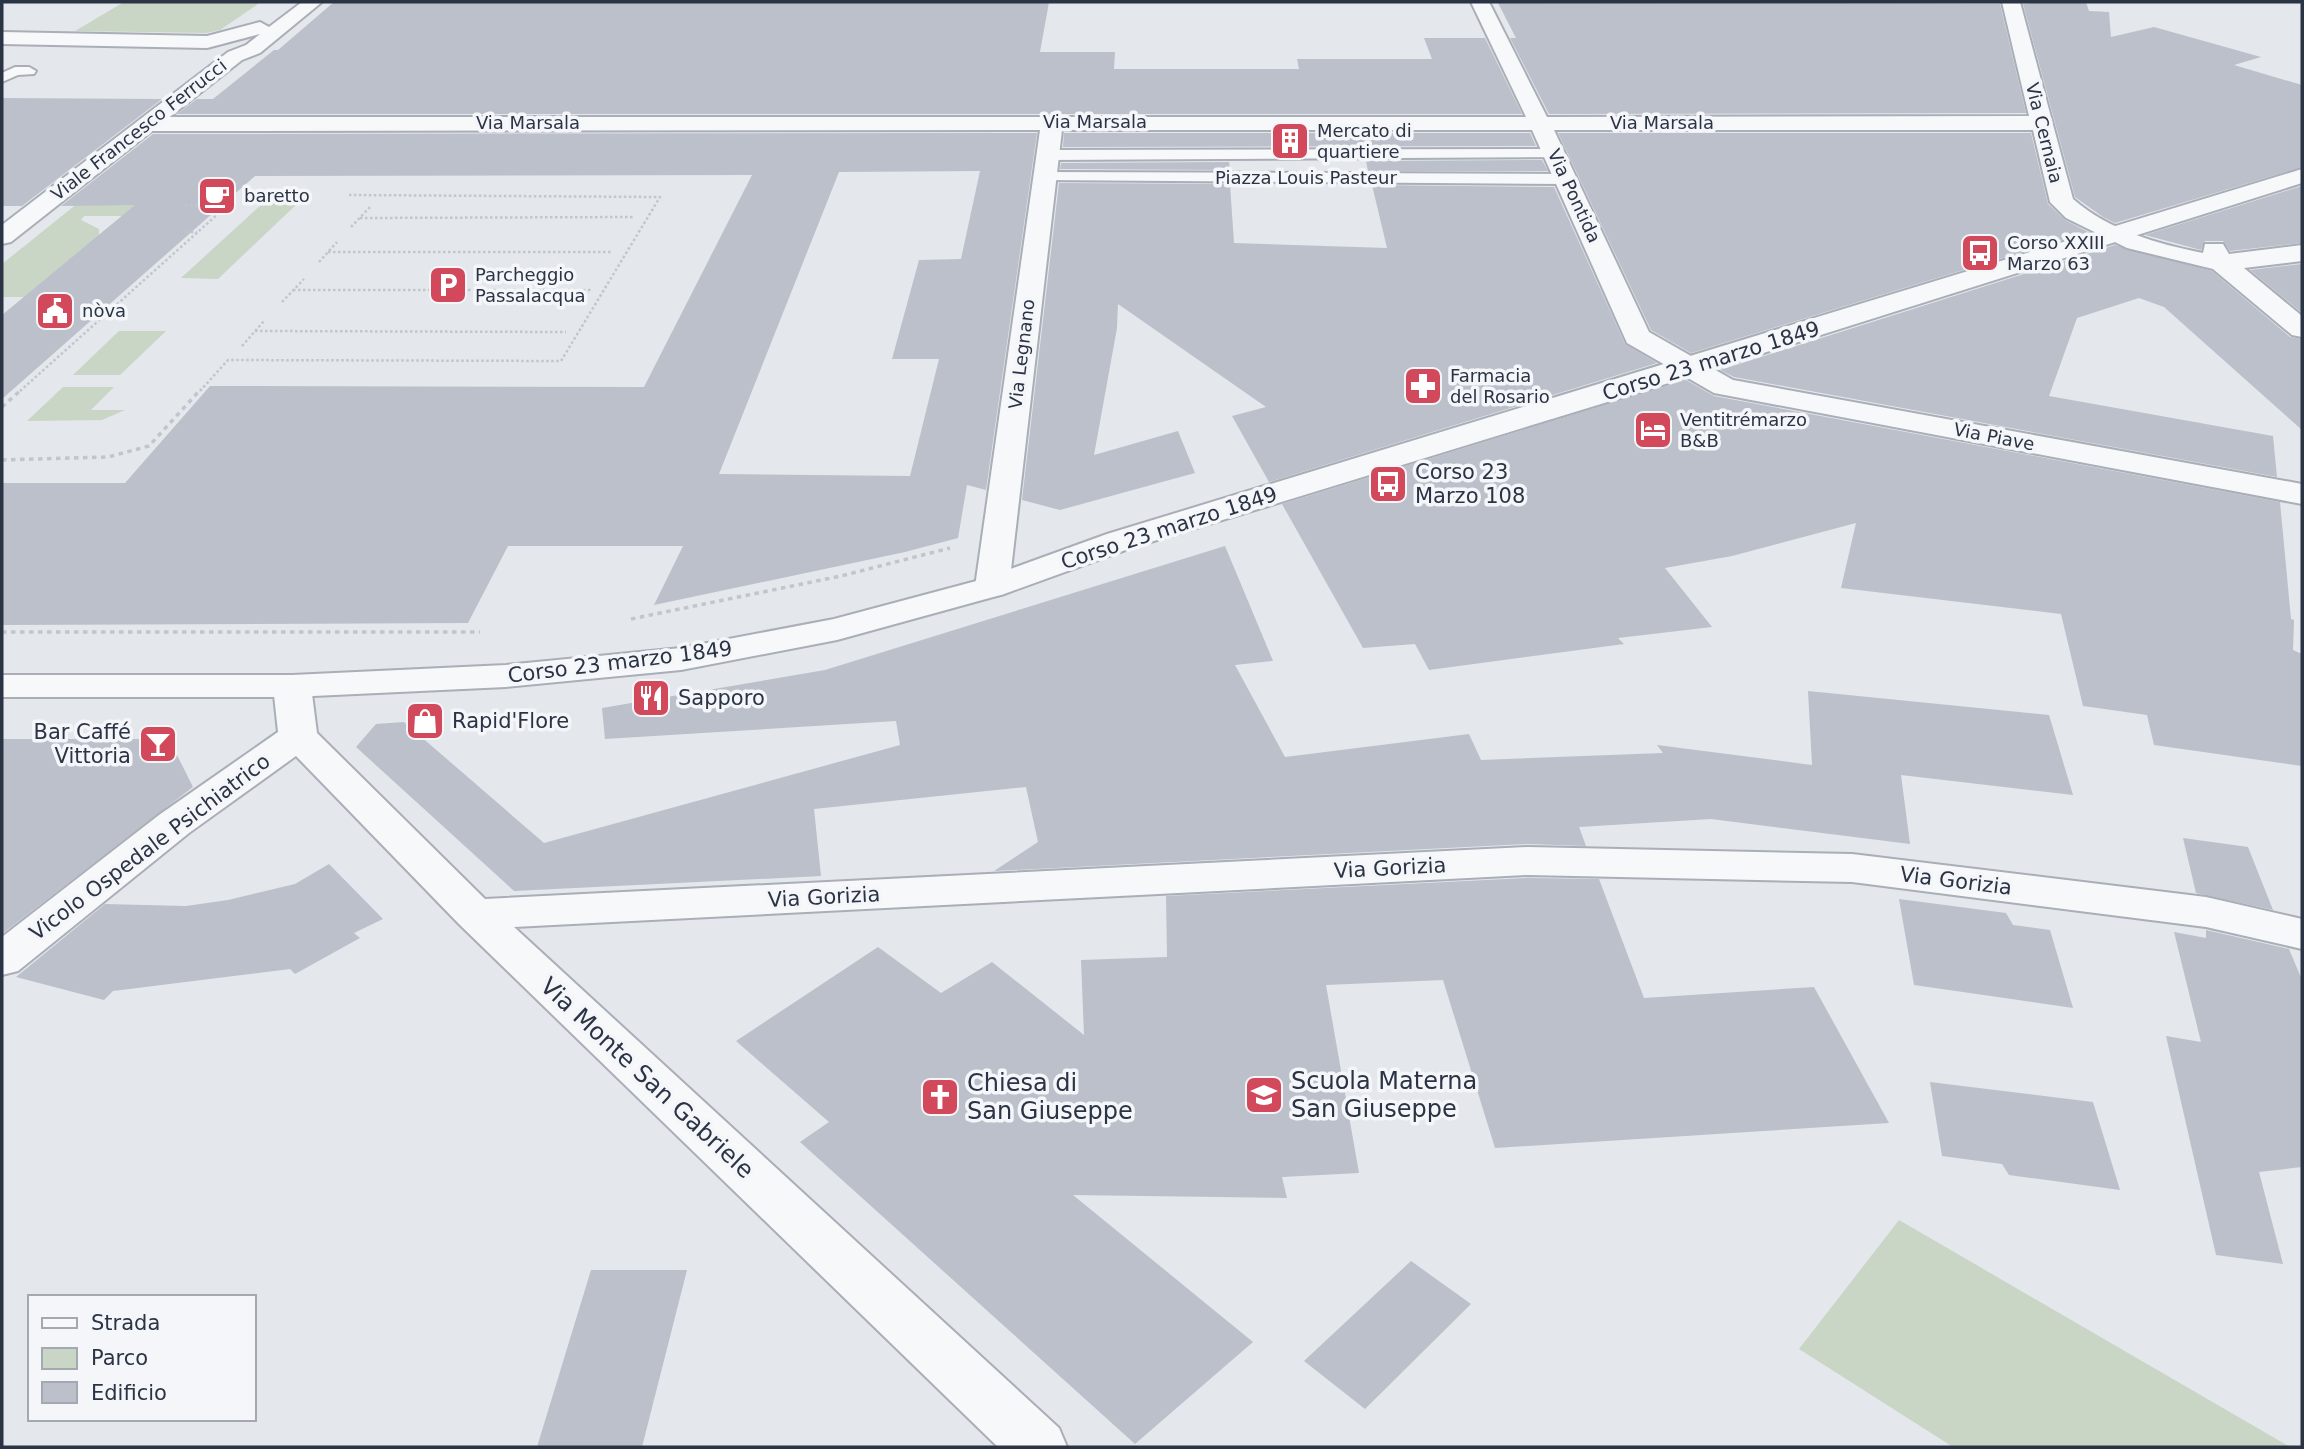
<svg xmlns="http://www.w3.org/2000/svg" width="2304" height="1449" viewBox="0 0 2304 1449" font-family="'DejaVu Sans',sans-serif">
  <rect width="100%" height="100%" fill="#e4e7ec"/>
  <g fill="#c9d6c5">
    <path d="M 124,2 L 261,2 L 220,30 L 206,33 L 75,31 Z"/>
    <path d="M 138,155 L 172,216 L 84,216 L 81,220 L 99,229 L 99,236 L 24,297 L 2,297 L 2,264 Z"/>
    <path d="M 263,203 L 298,203 L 218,279 L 181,278 Z"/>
    <path d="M 119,331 L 166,331 L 120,375 L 73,375 Z"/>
    <path d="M 63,387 L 114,387 L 91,410 L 125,410 L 102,420 L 27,421 Z"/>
    <path d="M 1899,1220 L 2290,1447 L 1953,1447 L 1799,1349 Z"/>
  </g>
  <g fill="#bbc0ca" fill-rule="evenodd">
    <path d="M 334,2 L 1049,2 L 1040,52 L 1115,52 L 1114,69 L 1299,69 L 1297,59 L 1432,59 L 1424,38 L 1485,38 L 1522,114 L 177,114 L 197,99 L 213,99 L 274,50 L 278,50 Z"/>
    <path d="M 2039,2 L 2086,2 L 2089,11 L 2109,12 L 2111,37 L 2154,27 L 2261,57 L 2234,65 L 2302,85 L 2302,167 L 2115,223 L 2103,217 L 2075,197 L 2023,4 Z"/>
    <path d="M 1498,3 L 2000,4 L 2026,113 L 1549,114 L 1510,38 L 1516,38 Z"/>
    <path d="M 2,98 L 162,99 L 22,206 L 2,206 Z"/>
    <path d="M 1037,133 L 986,490 L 967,485 L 958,538 L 905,552 L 654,605 L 683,546 L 508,546 L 468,623 L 2,625 L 2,483 L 125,483 L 210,386 L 644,387 L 752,175 L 255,176 L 2,399 L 2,315 L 135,205 L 61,206 L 153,134 ZM 980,171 L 961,259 L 919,260 L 892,359 L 939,359 L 910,476 L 719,474 L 839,172 Z"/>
    <path d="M 1064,133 L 1530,133 L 1536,146 L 1063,147 Z"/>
    <path d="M 1558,133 L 2031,133 L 2048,204 L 2065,220 L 2088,232 L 1691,353 L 1651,330 Z"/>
    <path d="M 1542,160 L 1548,171 L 1368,171 L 1366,161 Z"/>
    <path d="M 1229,162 L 1230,170 L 1060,169 L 1061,163 Z"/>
    <path d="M 1059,183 L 1230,184 L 1234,243 L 1387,248 L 1372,185 L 1554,187 L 1625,344 L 1657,363 L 1269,482 L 1232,416 L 1266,407 L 1118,304 L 1117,328 L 1094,455 L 1178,431 L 1195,473 L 1060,510 L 1022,500 Z"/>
    <path d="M 2302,186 L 2302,243 L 2230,251 L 2223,241 L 2205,241 L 2201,250 L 2145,235 Z"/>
    <path d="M 2115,245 L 2212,271 L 2290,337 L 2302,339 L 2302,430 L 2164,307 L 2139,298 L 2077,318 L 2049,396 L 2273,436 L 2277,477 L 1734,377 L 1720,370 Z"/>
    <path d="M 2302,264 L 2302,313 L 2250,270 Z"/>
    <path d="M 1686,380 L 1714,396 L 2280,502 L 2291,619 L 2294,620 L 2293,650 L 2302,654 L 2302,766 L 2154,745 L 2147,715 L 2083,706 L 2061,614 L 1841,588 L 1856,523 L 1732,556 L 1665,568 L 1712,627 L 1618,638 L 1624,644 L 1429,670 L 1415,644 L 1363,648 L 1282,504 Z"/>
    <path d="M 1225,546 L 1273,661 L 1235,665 L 1285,757 L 1469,734 L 1481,760 L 1663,753 L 1657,745 L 1812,765 L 1808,691 L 2049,715 L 2073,795 L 1901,775 L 1910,844 L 1711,819 L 1579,827 L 1586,846 L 1528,844 L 994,871 L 1038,842 L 1026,787 L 814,809 L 821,876 L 514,891 L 356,747 L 376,724 L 404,722 L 544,843 L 900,745 L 896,721 L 605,739 L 602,708 L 825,670 Z"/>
    <path d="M 2,739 L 169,739 L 193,787 L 2,934 Z"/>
    <path d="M 2183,838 L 2248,847 L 2273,910 L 2196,893 Z"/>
    <path d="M 329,864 L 383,919 L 354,933 L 360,938 L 295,974 L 290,969 L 113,991 L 104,1000 L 16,977 L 105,904 L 186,906 L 228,900 L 295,884 Z"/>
    <path d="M 1528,878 L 1599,879 L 1644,998 L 1814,987 L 1889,1123 L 1495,1148 L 1443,980 L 1326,985 L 1359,1173 L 1282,1177 L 1287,1198 L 1073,1195 L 1253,1342 L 1135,1444 L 800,1142 L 829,1122 L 736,1041 L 878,947 L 941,993 L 992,962 L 1084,1035 L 1081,960 L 1167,957 L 1166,896 Z"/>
    <path d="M 1899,899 L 2006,913 L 2013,925 L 2050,930 L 2073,1008 L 1914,985 Z"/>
    <path d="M 2206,930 L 2289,949 L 2302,980 L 2302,1167 L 2259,1172 L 2283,1264 L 2216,1255 L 2166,1036 L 2201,1042 L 2174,932 L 2206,938 Z"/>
    <path d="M 1930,1082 L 2093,1102 L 2120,1190 L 2009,1175 L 2002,1164 L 1942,1156 Z"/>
    <path d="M 1411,1261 L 1471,1304 L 1365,1409 L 1304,1361 Z"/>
    <path d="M 591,1270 L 687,1270 L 642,1447 L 537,1447 Z"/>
  </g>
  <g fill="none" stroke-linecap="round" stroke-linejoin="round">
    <defs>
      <g id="service">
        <path d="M 29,67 L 36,71 L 34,74 L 18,75 L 2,82 L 2,73 L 15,67 Z"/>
        <path d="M 1555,149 L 1563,154 L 1560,157 L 1047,160 L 1039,155 L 1047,150 Z"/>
        <path d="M 1045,172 L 1567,174 L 1575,179 L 1567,184 L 1039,180 L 1039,174 Z"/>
      </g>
      <g id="minor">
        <path d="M 1471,2 L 1489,2 L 1547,117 L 2029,116 L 2002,2 L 2020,2 L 2073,199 C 2108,230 2158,244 2203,253 L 2205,244 L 2223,244 L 2229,254 L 2302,245 L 2302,261 L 2244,268 L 2302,316 L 2302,337 L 2292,335 L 2213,269 L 2127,248 L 2066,218 L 2050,202 L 2033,130 L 1554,130 L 1649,332 L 1733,380 L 2302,484 L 2302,504 L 1714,393 L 1627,343 L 1532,130 L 1062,130 L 1009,587 L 1004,594 L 992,597 L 980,594 L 975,587 L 1040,130 L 148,131 L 137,124 L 148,117 L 1526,117 Z"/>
        <path d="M 292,675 L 305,678 L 311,686 L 317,733 L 485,899 L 1528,847 L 1852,854 L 2206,897 L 2302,919 L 2302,949 L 2206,927 L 1852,882 L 1528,875 L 514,927 L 1059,1428 L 1067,1447 L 998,1447 L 459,924 L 296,756 L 189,833 L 18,971 L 2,975 L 2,937 L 159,815 L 278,732 L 273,686 L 279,678 Z"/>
      </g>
      <g id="tertiary">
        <path d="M 302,2 L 322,2 L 260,53 L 242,60 L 11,242 L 2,244 L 2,225 L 228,52 L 246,45 L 260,34 L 207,48 L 2,44 L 2,32 L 207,36 L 260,22 L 269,27 Z"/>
        <path d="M 2302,169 L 2302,183 L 1637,393 L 1131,548 L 1004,594 L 837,640 L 681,670 L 506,687 L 292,697 L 2,697 L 2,675 L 292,675 L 506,665 L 681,648 L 834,619 L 980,580 L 1107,534 Z"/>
      </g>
    </defs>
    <use href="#service" stroke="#a9aeb7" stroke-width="4"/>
    <use href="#minor" stroke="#a9aeb7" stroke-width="4"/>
    <use href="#tertiary" stroke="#a9aeb7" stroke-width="4"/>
    <g stroke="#c2c5cb" stroke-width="2.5" stroke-dasharray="2.5 2.5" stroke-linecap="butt">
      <path d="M 360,218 L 634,217"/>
      <path d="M 351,227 L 370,207"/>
      <path d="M 186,232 L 197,232"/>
      <path d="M 328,252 L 613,252"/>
      <path d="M 319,262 L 337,242"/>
      <path d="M 293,290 L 591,290"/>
      <path d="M 282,302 L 304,279"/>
      <path d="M 255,331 L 566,332"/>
      <path d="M 242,346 L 265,320"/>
      <path d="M 20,391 L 228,205 L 185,205"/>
      <path d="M 200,391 L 228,360 L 561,361 L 660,197 L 349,195"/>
    </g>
    <g stroke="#c2c5cb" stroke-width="3.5" stroke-dasharray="4.5 4.5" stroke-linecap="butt">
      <path d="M 2,407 L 22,389"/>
      <path d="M 2,460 L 108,457 L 149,446 L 201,389"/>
      <path d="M 631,619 L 841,576 L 950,548"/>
      <path d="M 2,632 L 480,632"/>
    </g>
    <use href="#service" fill="#f7f8fa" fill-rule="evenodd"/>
    <use href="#minor" fill="#f7f8fa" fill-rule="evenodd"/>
    <use href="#tertiary" fill="#f7f8fa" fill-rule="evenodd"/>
  </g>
  <defs>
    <symbol id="building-square" viewBox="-11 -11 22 22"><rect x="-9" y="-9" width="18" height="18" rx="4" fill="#d1495b" stroke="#f4f6f9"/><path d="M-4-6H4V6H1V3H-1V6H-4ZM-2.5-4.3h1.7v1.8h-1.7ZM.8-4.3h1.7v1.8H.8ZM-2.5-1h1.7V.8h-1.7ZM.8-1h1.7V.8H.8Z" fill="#fff"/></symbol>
    <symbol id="cafe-square" viewBox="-11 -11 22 22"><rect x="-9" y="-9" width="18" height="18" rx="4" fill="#d1495b" stroke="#f4f6f9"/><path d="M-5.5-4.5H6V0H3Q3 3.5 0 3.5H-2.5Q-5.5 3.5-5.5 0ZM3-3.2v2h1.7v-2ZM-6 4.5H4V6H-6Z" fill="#fff"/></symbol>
    <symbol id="bus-square" viewBox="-11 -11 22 22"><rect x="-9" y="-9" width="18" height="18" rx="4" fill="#d1495b" stroke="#f4f6f9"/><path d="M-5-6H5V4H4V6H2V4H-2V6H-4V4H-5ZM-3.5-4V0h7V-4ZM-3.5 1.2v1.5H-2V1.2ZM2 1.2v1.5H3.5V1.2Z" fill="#fff"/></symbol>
    <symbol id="parking-square" viewBox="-11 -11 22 22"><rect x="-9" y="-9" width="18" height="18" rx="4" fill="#d1495b" stroke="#f4f6f9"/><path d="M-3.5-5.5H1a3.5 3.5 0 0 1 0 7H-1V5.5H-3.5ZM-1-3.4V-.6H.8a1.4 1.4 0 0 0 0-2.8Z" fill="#fff"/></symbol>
    <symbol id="civic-square" viewBox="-11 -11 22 22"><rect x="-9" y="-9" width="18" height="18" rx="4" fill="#d1495b" stroke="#f4f6f9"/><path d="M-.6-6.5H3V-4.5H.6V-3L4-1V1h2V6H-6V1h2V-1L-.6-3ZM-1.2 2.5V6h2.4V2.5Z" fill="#fff"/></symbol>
    <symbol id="pharmacy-square" viewBox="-11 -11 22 22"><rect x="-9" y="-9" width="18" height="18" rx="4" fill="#d1495b" stroke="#f4f6f9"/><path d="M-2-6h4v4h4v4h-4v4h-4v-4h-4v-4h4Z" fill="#fff"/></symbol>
    <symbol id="hotel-square" viewBox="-11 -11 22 22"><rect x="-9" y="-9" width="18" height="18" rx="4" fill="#d1495b" stroke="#f4f6f9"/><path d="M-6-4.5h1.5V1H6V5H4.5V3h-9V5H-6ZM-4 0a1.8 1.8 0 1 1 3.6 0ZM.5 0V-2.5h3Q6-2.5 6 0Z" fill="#fff"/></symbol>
    <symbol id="restaurant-square" viewBox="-11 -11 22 22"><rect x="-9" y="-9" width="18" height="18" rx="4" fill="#d1495b" stroke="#f4f6f9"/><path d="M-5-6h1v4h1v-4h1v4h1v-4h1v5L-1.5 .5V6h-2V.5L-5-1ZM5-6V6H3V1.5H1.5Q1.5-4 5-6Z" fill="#fff"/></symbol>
    <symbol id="shop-square" viewBox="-11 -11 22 22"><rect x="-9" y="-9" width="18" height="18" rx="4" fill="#d1495b" stroke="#f4f6f9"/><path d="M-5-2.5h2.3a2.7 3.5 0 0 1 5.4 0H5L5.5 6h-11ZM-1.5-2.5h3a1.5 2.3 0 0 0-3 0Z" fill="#fff"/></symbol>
    <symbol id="bar-square" viewBox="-11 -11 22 22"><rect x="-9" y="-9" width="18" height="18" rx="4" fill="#d1495b" stroke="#f4f6f9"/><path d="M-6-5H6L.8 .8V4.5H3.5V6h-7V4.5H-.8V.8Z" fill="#fff"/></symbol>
    <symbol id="school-square" viewBox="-11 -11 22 22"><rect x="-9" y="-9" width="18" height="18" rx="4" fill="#d1495b" stroke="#f4f6f9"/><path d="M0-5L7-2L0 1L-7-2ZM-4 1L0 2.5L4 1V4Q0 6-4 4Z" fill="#fff"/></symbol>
    <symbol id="church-square" viewBox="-11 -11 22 22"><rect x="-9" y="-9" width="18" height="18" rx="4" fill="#d1495b" stroke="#f4f6f9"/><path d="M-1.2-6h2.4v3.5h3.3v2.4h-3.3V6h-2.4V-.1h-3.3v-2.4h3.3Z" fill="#fff"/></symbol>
  </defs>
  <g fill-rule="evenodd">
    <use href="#building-square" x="1268" y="119" width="44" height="44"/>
    <use href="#cafe-square" x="195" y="174" width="44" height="44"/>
    <use href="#bus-square" x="1958" y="231" width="44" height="44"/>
    <use href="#parking-square" x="426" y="263" width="44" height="44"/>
    <use href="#civic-square" x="33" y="289" width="44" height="44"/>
    <use href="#pharmacy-square" x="1401" y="364" width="44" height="44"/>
    <use href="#hotel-square" x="1631" y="408" width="44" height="44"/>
    <use href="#bus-square" x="1366" y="462" width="44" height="44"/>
    <use href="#restaurant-square" x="629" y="676" width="44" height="44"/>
    <use href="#shop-square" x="403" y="699" width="44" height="44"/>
    <use href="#bar-square" x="136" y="722" width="44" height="44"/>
    <use href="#school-square" x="1242" y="1073" width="44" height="44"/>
    <use href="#church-square" x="918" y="1075" width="44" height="44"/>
  </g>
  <g text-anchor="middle" stroke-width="7" stroke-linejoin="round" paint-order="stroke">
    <g font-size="18" fill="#2b3445" stroke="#f4f6f9">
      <text x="1095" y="128">Via Marsala</text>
      <text x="528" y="129">Via Marsala</text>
      <text x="1662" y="129">Via Marsala</text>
      <text transform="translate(139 130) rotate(-38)" y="6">Viale Francesco Ferrucci</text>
      <text transform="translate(2044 133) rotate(76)" y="6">Via Cernaia</text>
      <text x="1306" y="184">Piazza Louis Pasteur</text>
      <text transform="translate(1574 196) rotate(65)" y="6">Via Pontida</text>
      <text transform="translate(1022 354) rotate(-83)" y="6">Via Legnano</text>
      <text transform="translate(1994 437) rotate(11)" y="6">Via Piave</text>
    </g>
    <g font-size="18" fill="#2b3445" stroke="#f4f6f9" text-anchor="start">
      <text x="1317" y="137">Mercato di<tspan x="1317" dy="21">quartiere</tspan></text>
      <text x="244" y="202">baretto</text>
      <text x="2007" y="249">Corso XXIII<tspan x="2007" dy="21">Marzo 63</tspan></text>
      <text x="475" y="281">Parcheggio<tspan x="475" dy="21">Passalacqua</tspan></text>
      <text x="82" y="317">nòva</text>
      <text x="1450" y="382">Farmacia<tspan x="1450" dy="21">del Rosario</tspan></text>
      <text x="1680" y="426">Ventitrémarzo<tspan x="1680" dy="21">B&amp;B</tspan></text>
    </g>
    <g font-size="21" fill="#2b3445" stroke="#f4f6f9">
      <text transform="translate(1711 361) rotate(-17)" y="7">Corso 23 marzo 1849</text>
      <text transform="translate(1169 528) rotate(-18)" y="7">Corso 23 marzo 1849</text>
      <text transform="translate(620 662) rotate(-7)" y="7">Corso 23 marzo 1849</text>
      <text transform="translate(150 847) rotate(-37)" y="7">Vicolo Ospedale Psichiatrico</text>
      <text transform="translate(1390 868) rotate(-3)" y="7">Via Gorizia</text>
      <text transform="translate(1956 881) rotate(7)" y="7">Via Gorizia</text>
      <text transform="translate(824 897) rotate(-3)" y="7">Via Gorizia</text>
    </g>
    <g font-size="21" fill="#2b3445" stroke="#f4f6f9" text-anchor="start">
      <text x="1415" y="479">Corso 23<tspan x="1415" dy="24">Marzo 108</tspan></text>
      <text x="678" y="705">Sapporo</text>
      <text x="452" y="728">Rapid'Flore</text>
      <text x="131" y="739" text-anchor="end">Bar Caffé<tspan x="131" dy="24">Vittoria</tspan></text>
    </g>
    <g font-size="24" fill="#2b3445" stroke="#f4f6f9">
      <text transform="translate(647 1078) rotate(43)" y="8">Via Monte San Gabriele</text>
    </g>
    <g font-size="24" fill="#2b3445" stroke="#f4f6f9" text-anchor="start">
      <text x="1291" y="1089">Scuola Materna<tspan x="1291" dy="28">San Giuseppe</tspan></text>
      <text x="967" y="1091">Chiesa di<tspan x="967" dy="28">San Giuseppe</tspan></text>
    </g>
  </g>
  <rect width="2304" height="1449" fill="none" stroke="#2b3445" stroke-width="7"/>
  <rect x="28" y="1295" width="228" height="126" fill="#f4f6f9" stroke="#a4a8b1" stroke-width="2"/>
  <rect x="42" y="1318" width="35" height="10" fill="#f7f8fa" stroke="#a4a8b1" stroke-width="2"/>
  <text x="91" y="1330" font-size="21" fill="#2b3445">Strada</text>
  <rect x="42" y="1348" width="35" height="21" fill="#c9d6c5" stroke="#a4a8b1" stroke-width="2"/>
  <text x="91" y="1365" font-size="21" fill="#2b3445">Parco</text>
  <rect x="42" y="1382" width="35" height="21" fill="#bbc0ca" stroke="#a4a8b1" stroke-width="2"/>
  <text x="91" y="1400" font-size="21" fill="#2b3445">Edificio</text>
</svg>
